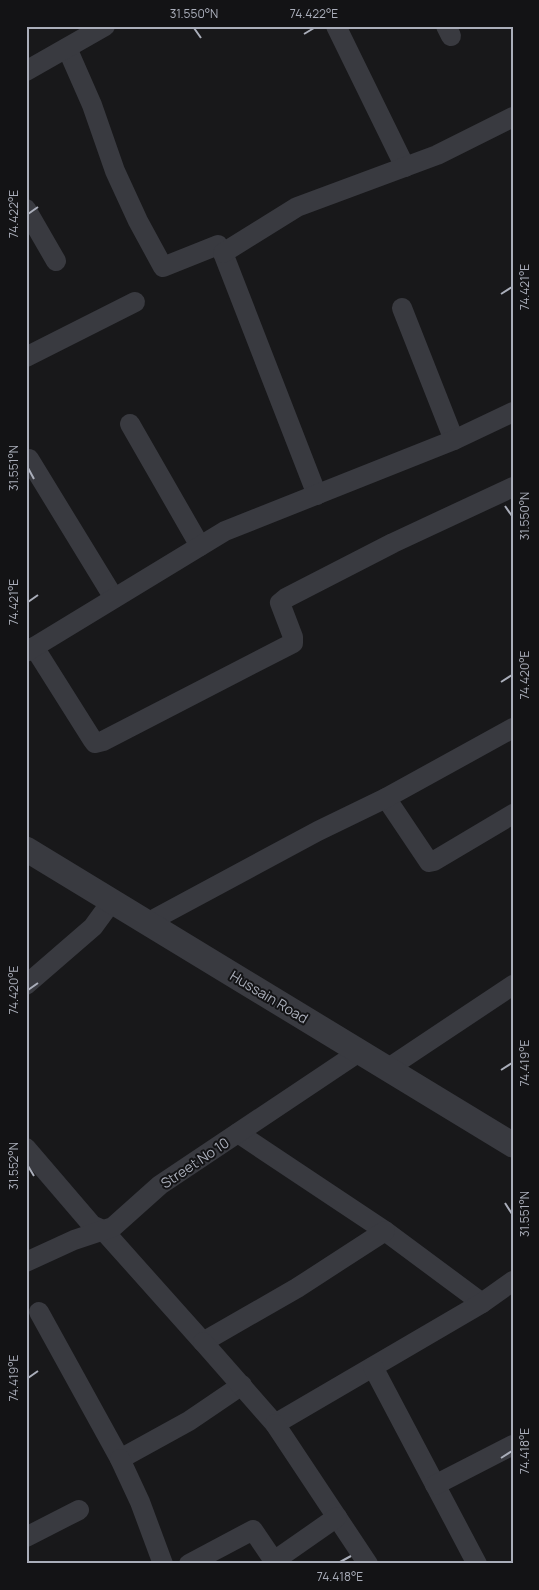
<svg xmlns="http://www.w3.org/2000/svg" width="539" height="1590" viewBox="0 0 539 1590" font-family="Manrope,sans-serif">
  <rect width="100%" height="100%" fill="#18181a"/>
  <g fill="none" stroke-linecap="round" stroke-linejoin="round">
    <g stroke="#393a40" stroke-width="20">
      <path d="M 336,26 L 405,167"/>
      <path d="M 446,26 L 451,36"/>
      <path d="M 67,48 L 92,105 L 115,171 L 138,221 L 163,267 L 218,245 L 223,253 L 317,495"/>
      <path d="M 26,71 L 105,26"/>
      <path d="M 26,209 L 56,261"/>
      <path d="M 223,253 L 297,207 L 437,155 L 513,117"/>
      <path d="M 402,308 L 454,440"/>
      <path d="M 26,357 L 135,302"/>
      <path d="M 130,424 L 200,546"/>
      <path d="M 29,459 L 114,598"/>
      <path d="M 34,647 L 92,739 L 95,743 L 103,741 L 293,643 L 293,637 L 280,603 L 286,598 L 393,543 L 513,487"/>
      <path d="M 26,652 L 225,531 L 454,440 L 513,412"/>
      <path d="M 386,798 L 429,862 L 434,861 L 513,814"/>
      <path d="M 147,923 L 318,831 L 386,798 L 513,728"/>
      <path d="M 26,985 L 93,927 L 112,901"/>
      <path d="M 387,1069 L 513,985"/>
      <path d="M 238,1133 L 385,1231 L 482,1303"/>
      <path d="M 26,1148 L 92,1225 L 103,1230 L 203,1342 L 297,1288 L 385,1231"/>
      <path d="M 26,1262 L 74,1240 L 113,1227 L 160,1185 L 359,1052"/>
      <path d="M 39,1312 L 120,1459 L 189,1421 L 242,1385"/>
      <path d="M 203,1342 L 275,1424 L 482,1303 L 513,1281"/>
      <path d="M 373,1367 L 477,1564"/>
      <path d="M 275,1424 L 368,1564"/>
      <path d="M 120,1459 L 140,1502 L 163,1564"/>
      <path d="M 435,1485 L 513,1445"/>
      <path d="M 26,1537 L 79,1510"/>
      <path d="M 189,1564 L 253,1530 L 274,1561 L 337,1517"/>
    </g>
    <path stroke="#393a40" stroke-width="25" d="M 26,849 L 513,1145"/>
  </g>
  <path fill="none" stroke="#aaaeba" stroke-width="2" d="M 194,28 L 201,38M 304,34 L 314,28M 28,214 L 38,207M 501,294 L 512,287M 28,468 L 34,479M 505,506 L 512,516M 28,602 L 38,595M 501,682 L 512,675M 28,990 L 38,983M 501,1070 L 512,1063M 28,1166 L 34,1176M 505,1203 L 512,1214M 28,1378 L 38,1371M 501,1458 L 512,1451M 340,1562 L 351,1556"/>
  <g text-anchor="middle" stroke-width="4" stroke-linejoin="round" paint-order="stroke">
    <g font-size="14" fill="#aaaeba" stroke="#131315">
      <text transform="translate(269 997) rotate(31)" y="5">Hussain Road</text>
      <text transform="translate(195 1163) rotate(-34)" y="5">Street No 10</text>
    </g>
  </g>
  <rect width="539" height="1590" fill="none" stroke="#131315" stroke-width="55"/>
  <rect x="28" y="28" width="484" height="1534" fill="none" stroke="#aaaeba" stroke-width="2"/>
  <g font-size="12" text-anchor="middle" fill="#aaaeba">
    <text x="194" y="18">31.550°N</text>
    <text x="314" y="18">74.422°E</text>
    <text transform="translate(14 214) rotate(-90)" y="4">74.422°E</text>
    <text transform="translate(525 287) rotate(-90)" y="4">74.421°E</text>
    <text transform="translate(14 468) rotate(-90)" y="4">31.551°N</text>
    <text transform="translate(525 516) rotate(-90)" y="4">31.550°N</text>
    <text transform="translate(14 602) rotate(-90)" y="4">74.421°E</text>
    <text transform="translate(525 675) rotate(-90)" y="4">74.420°E</text>
    <text transform="translate(14 990) rotate(-90)" y="4">74.420°E</text>
    <text transform="translate(525 1063) rotate(-90)" y="4">74.419°E</text>
    <text transform="translate(14 1166) rotate(-90)" y="4">31.552°N</text>
    <text transform="translate(525 1214) rotate(-90)" y="4">31.551°N</text>
    <text transform="translate(14 1378) rotate(-90)" y="4">74.419°E</text>
    <text transform="translate(525 1451) rotate(-90)" y="4">74.418°E</text>
    <text x="340" y="1581">74.418°E</text>
  </g>
</svg>
